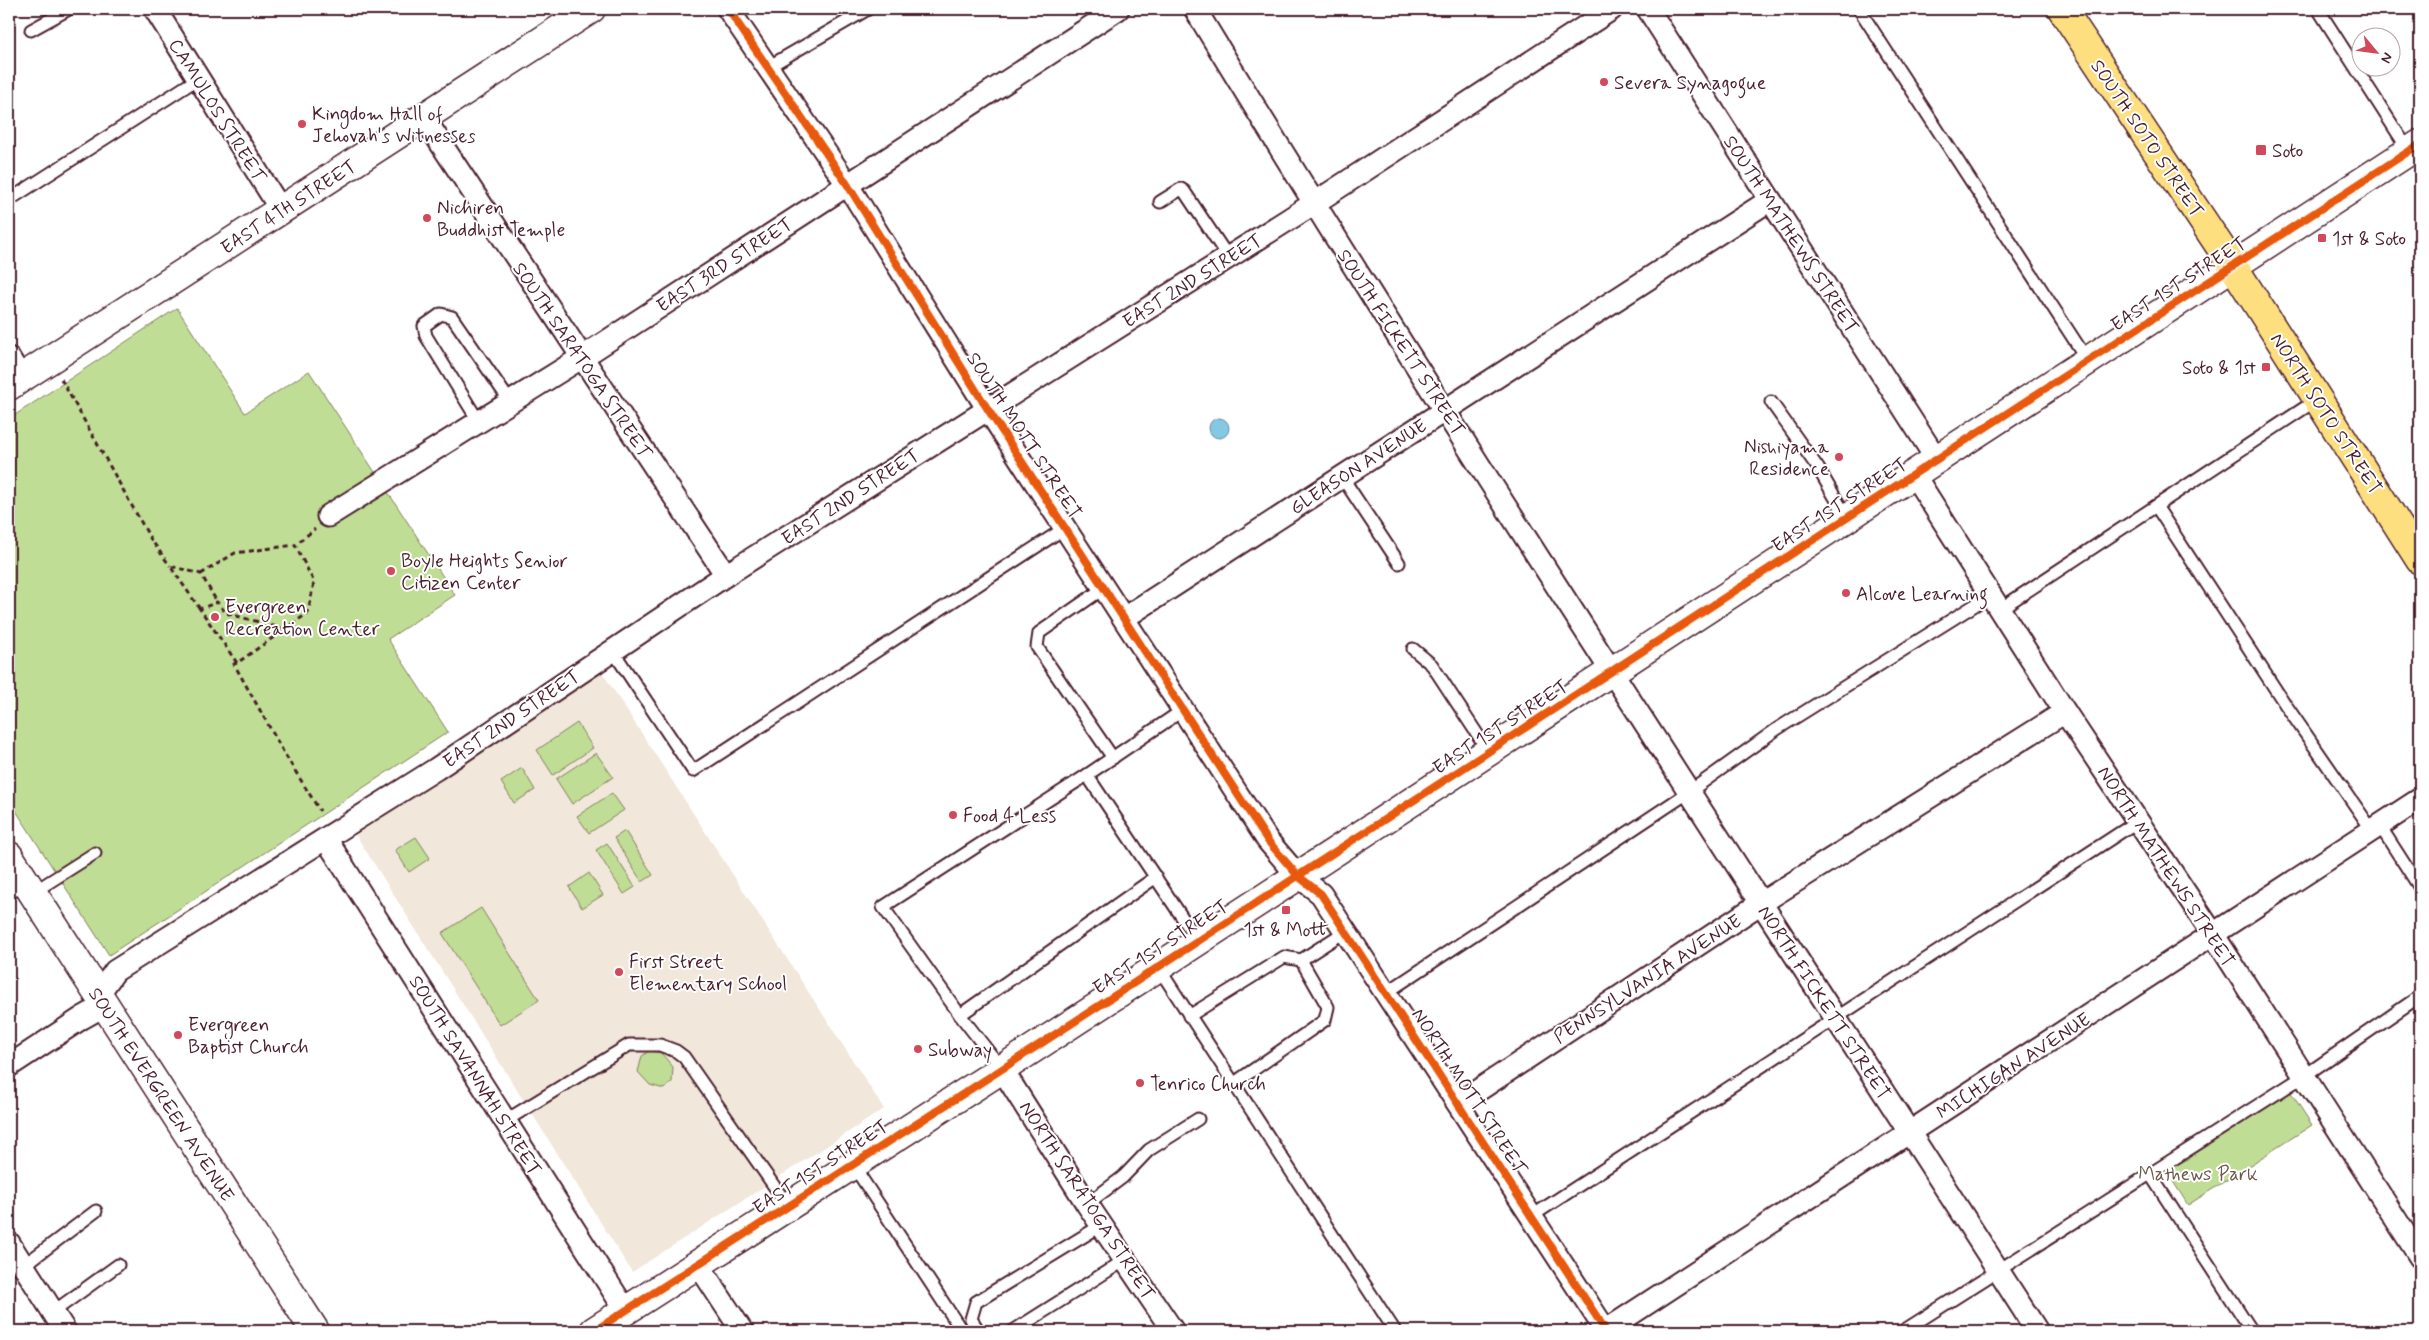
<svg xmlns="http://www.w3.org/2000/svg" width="2429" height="1340" viewBox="0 0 2429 1340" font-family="Mynerve,sans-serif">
  <rect width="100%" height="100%" fill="#fff"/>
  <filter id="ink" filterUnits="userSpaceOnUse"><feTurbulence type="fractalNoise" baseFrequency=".02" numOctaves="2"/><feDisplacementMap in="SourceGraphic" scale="10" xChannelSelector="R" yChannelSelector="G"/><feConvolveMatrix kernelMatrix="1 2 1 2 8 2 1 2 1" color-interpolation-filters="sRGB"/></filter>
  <g filter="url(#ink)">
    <path fill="#f1e7da" d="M 602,672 L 884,1109 L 632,1272 L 356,835 Z"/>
    <g fill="#bfdd95" stroke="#847e60">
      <path d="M 177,308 L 245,413 L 309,371 L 455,595 L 388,639 L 448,732 L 109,955 L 9,800 L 9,419 Z"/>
      <path d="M 577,723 L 593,748 L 553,775 L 537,750 Z"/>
      <path d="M 596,753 L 613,777 L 572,804 L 556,779 Z"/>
      <path d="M 522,768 L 535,790 L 514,803 L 501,782 Z"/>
      <path d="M 612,793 L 624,810 L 589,833 L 577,816 Z"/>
      <path d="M 625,831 L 653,875 L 642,882 L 614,838 Z"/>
      <path d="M 416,837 L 430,858 L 409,872 L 395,850 Z"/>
      <path d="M 607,843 L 635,887 L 624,894 L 596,850 Z"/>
      <path d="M 589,873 L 603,895 L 582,908 L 569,887 Z"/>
      <path d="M 481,908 L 539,1000 L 500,1025 L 442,933 Z"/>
      <path d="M 649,1051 L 661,1053 L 673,1067 L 672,1082 L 664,1089 L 650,1085 L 638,1072 L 642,1056 Z"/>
      <path d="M 2288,1088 L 2312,1125 L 2188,1205 L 2165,1169 Z"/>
    </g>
    <circle fill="#83c9e4" stroke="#6c859a" cx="1219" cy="428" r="10"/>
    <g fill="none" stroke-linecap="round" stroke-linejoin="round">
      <defs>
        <g id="lane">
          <path d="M 1859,9 L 2088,361"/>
          <path d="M 2318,9 L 2409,151"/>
          <path d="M 31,30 L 69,9"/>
          <path d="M 768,67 L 868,9"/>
          <path d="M 9,200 L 199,78"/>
          <path d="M 1160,202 L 1181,189 L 1184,191 L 1228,257"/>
          <path d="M 1771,402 L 1818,468 L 1847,518"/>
          <path d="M 479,422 L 426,336 L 424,326 L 441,314 L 452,317 L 511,403"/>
          <path d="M 1342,477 L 1399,563"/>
          <path d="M 2156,506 L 2285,704 L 2372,830"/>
          <path d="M 1104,588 L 1039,633 L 1037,647 L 1113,758"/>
          <path d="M 2000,609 L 2318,399"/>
          <path d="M 1413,649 L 1432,665 L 1489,752"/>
          <path d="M 613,651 L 693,771 L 1065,528"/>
          <path d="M 1087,775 L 1183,710"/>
          <path d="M 2380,826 L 2420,888"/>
          <path d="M 32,893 L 95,853"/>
          <path d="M 9,894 L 26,882"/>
          <path d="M 1158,967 L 1395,1331"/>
          <path d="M 1386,993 L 1689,792 L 1777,729 L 1991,595"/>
          <path d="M 960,1015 L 1156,877"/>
          <path d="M 1189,1016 L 1284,957 L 1301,960"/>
          <path d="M 1002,1069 L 960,1015 L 883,907 L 1087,775 L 1198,941"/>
          <path d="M 1233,1084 L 1325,1020 L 1328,1007 L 1301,960 L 1346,931"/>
          <path d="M 505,1121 L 629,1045 L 660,1045 L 676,1051 L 684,1057 L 788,1206"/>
          <path d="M 853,1165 L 962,1331"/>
          <path d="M 2150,1174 L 2252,1331"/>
          <path d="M 1087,1204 L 1123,1177 L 1149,1150 L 1198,1119"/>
          <path d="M 1532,1216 L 2138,821"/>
          <path d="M 23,1266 L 96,1211"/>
          <path d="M 53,1312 L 118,1265"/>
          <path d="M 979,1331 L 971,1319 L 976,1302 L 1102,1225"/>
          <path d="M 1013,1331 L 1125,1260"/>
          <path d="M 1903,1331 L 2304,1076 L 2420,996"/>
        </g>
        <g id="street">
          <path d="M 155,9 L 281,210"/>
          <path d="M 728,9 L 847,184 L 987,408 L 1268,841 L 1298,876 L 1321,894 L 1606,1331"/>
          <path d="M 1195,9 C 1466,456 1756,891 2037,1331"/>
          <path d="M 1648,9 L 1937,460"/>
          <path d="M 424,118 L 726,575"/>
          <path d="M 9,358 L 21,377"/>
          <path d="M 1914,475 L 2065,712 L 2213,934 L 2420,1257"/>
          <path d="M 328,516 L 581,358 L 1118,9"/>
          <path d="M 1124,618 L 1770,200"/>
          <path d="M 326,839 L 626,1311"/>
          <path d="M 98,995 L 115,971 L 436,769 L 726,575 L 1313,204 L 1612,9"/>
          <path d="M 9,1066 L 82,1018 L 105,1005"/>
          <path d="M 1002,1069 L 1087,1204 L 1173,1331"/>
          <path d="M 1459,1103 L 1761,903 L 2065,712"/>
          <path d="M 9,1243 L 65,1331"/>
          <path d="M 698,1264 L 742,1331"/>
          <path d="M 1605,1331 L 2420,799"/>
        </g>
        <g id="secondary">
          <path d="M 9,386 L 591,9"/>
          <path d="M 9,856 L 315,1331"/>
          <path d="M 594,1331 L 1002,1069 L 2420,144"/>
        </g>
        <path id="primary" d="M 2062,9 L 2233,266 L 2420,560"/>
      </defs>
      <use href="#lane" stroke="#4a1f2b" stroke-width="15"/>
      <use href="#street" stroke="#4a1f2b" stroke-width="25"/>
      <use href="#secondary" stroke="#4a1f2b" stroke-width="31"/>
      <use href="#primary" stroke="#4a1f2b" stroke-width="31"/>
      <g stroke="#4a1f2b" stroke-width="3" stroke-dasharray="5 4" stroke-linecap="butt">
        <path d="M 61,379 L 150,538 L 170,566"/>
        <path d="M 201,574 L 235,553 L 295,545"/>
        <path d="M 200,609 L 170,566 L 201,574 L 217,602"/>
        <path d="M 284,629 L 226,613 L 217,602 L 200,609 L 237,663 L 308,613 L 314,582 L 295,545 L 315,529"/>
        <path d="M 237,663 L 234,664 L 284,753 L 320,811"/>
      </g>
      <use href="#lane" stroke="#fff" stroke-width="11"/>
      <use href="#street" stroke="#fff" stroke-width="21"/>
      <use href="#secondary" stroke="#fff" stroke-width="28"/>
      <use href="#primary" stroke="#fedf80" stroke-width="28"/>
      <defs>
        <g id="cycleway">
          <path d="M 728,9 L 847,184 L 987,408 L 1268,841 L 1298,876 L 1321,894 L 1606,1331"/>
          <path d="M 594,1331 L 1002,1069 L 2420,144"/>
        </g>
      </defs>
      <use href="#cycleway" stroke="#fff" stroke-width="11"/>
      <use href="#cycleway" stroke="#e8590c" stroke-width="8"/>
    </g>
  </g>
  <g fill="#d1495b" stroke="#fff" stroke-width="2">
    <circle cx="1604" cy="82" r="5"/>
    <circle cx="302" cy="124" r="5"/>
    <rect x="2255" y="144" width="12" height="12" rx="2.5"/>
    <circle cx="427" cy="218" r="5"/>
    <rect x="2317" y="233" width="10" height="10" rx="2.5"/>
    <rect x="2261" y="362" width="10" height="10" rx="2.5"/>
    <circle cx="1839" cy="457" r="5"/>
    <circle cx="391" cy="571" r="5"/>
    <circle cx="1846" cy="593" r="5"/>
    <circle cx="215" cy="617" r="5"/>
    <circle cx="953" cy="815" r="5"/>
    <rect x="1281" y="905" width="10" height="10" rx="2.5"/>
    <circle cx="619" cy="972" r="5"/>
    <circle cx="178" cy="1035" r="5"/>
    <circle cx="918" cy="1049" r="5"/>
    <circle cx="1140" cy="1083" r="5"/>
  </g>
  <g text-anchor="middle" stroke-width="4" stroke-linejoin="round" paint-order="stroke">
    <g font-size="19" fill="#4a1f2b" stroke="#fff" text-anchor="start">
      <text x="1614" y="89">Severa Synagogue</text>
      <text x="312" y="120">Kingdom Hall of<tspan x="312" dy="22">Jehovah's Witnesses</tspan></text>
      <text x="2272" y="157">Soto</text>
      <text x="437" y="214">Nichiren<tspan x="437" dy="22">Buddhist Temple</tspan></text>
      <text x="2332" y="245">1st &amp; Soto</text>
      <text x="2256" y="374" text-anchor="end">Soto &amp; 1st</text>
      <text x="1829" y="453" text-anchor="end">Nishiyama<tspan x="1829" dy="22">Residence</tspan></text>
      <text x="401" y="567">Boyle Heights Senior<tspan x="401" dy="22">Citizen Center</tspan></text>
      <text x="1856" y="600">Alcove Learning</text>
      <text x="225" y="613">Evergreen<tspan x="225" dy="22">Recreation Center</tspan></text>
      <text x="963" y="822">Food 4 Less</text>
      <text x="1286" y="936" text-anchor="middle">1st &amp; Mott</text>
      <text x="629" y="968">First Street<tspan x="629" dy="22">Elementary School</tspan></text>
      <text x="188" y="1031">Evergreen<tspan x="188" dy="22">Baptist Church</tspan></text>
      <text x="928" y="1056">Subway</text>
      <text x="1150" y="1090">Tenrico Church</text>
    </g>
    <g font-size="19" fill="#4a1f2b" stroke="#fff">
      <text transform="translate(218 110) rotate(58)" y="7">CAMULOS STREET</text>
      <text transform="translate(2148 138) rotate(56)" y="7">SOUTH SOTO STREET</text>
      <text transform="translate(288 206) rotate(-33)" y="7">EAST 4TH STREET</text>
      <text transform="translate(1792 234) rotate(57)" y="7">SOUTH MATHEWS STREET</text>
      <text transform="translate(724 264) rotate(-33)" y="7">EAST 3RD STREET</text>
      <text transform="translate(1192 280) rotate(-32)" y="7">EAST 2ND STREET</text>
      <text transform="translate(2178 283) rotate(-33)" y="7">EAST 1ST STREET</text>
      <text transform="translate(1402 342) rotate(57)" y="7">SOUTH FICKETT STREET</text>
      <text transform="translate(583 360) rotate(56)" y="7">SOUTH SARATOGA STREET</text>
      <text transform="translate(2327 413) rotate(57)" y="7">NORTH SOTO STREET</text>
      <text transform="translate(1025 435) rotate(57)" y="7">SOUTH MOTT STREET</text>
      <text transform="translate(1358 466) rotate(-33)" y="7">GLEASON AVENUE</text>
      <text transform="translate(850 496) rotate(-33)" y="7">EAST 2ND STREET</text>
      <text transform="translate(1839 504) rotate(-33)" y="7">EAST 1ST STREET</text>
      <text transform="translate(511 718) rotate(-34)" y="7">EAST 2ND STREET</text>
      <text transform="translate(1500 726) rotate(-33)" y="7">EAST 1ST STREET</text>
      <text transform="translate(2167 866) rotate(57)" y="7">NORTH MATHEWS STREET</text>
      <text transform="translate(1160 946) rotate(-33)" y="7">EAST 1ST STREET</text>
      <text transform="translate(1647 978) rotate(-33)" y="7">PENNSYLVANIA AVENUE</text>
      <text transform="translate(1825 1002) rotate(57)" y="7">NORTH FICKETT STREET</text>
      <text transform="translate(2013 1065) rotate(-33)" y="7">MICHIGAN AVENUE</text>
      <text transform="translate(476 1075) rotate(58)" y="7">SOUTH SAVANNAH STREET</text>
      <text transform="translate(1470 1091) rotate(57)" y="7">NORTH MOTT STREET</text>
      <text transform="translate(162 1094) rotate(57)" y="7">SOUTH EVERGREEN AVENUE</text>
      <text transform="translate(820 1166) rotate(-33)" y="7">EAST 1ST STREET</text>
      <text transform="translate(1088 1200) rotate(57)" y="7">NORTH SARATOGA STREET</text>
    </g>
    <g font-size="19" fill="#6d584b" stroke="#fff">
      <text x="2198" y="1180">Mathews Park</text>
    </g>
  </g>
  <rect width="2429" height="1340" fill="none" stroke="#fff" stroke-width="30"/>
  <rect x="15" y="15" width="2399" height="1310" fill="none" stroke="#4a1f2b" stroke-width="2" filter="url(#ink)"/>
  <g transform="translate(2376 52) rotate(119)"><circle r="24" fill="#ffffff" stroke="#b7a5aa"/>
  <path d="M0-4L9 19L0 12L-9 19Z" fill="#d1495b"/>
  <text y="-8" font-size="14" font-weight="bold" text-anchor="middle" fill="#4a1f2b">N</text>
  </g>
</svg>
